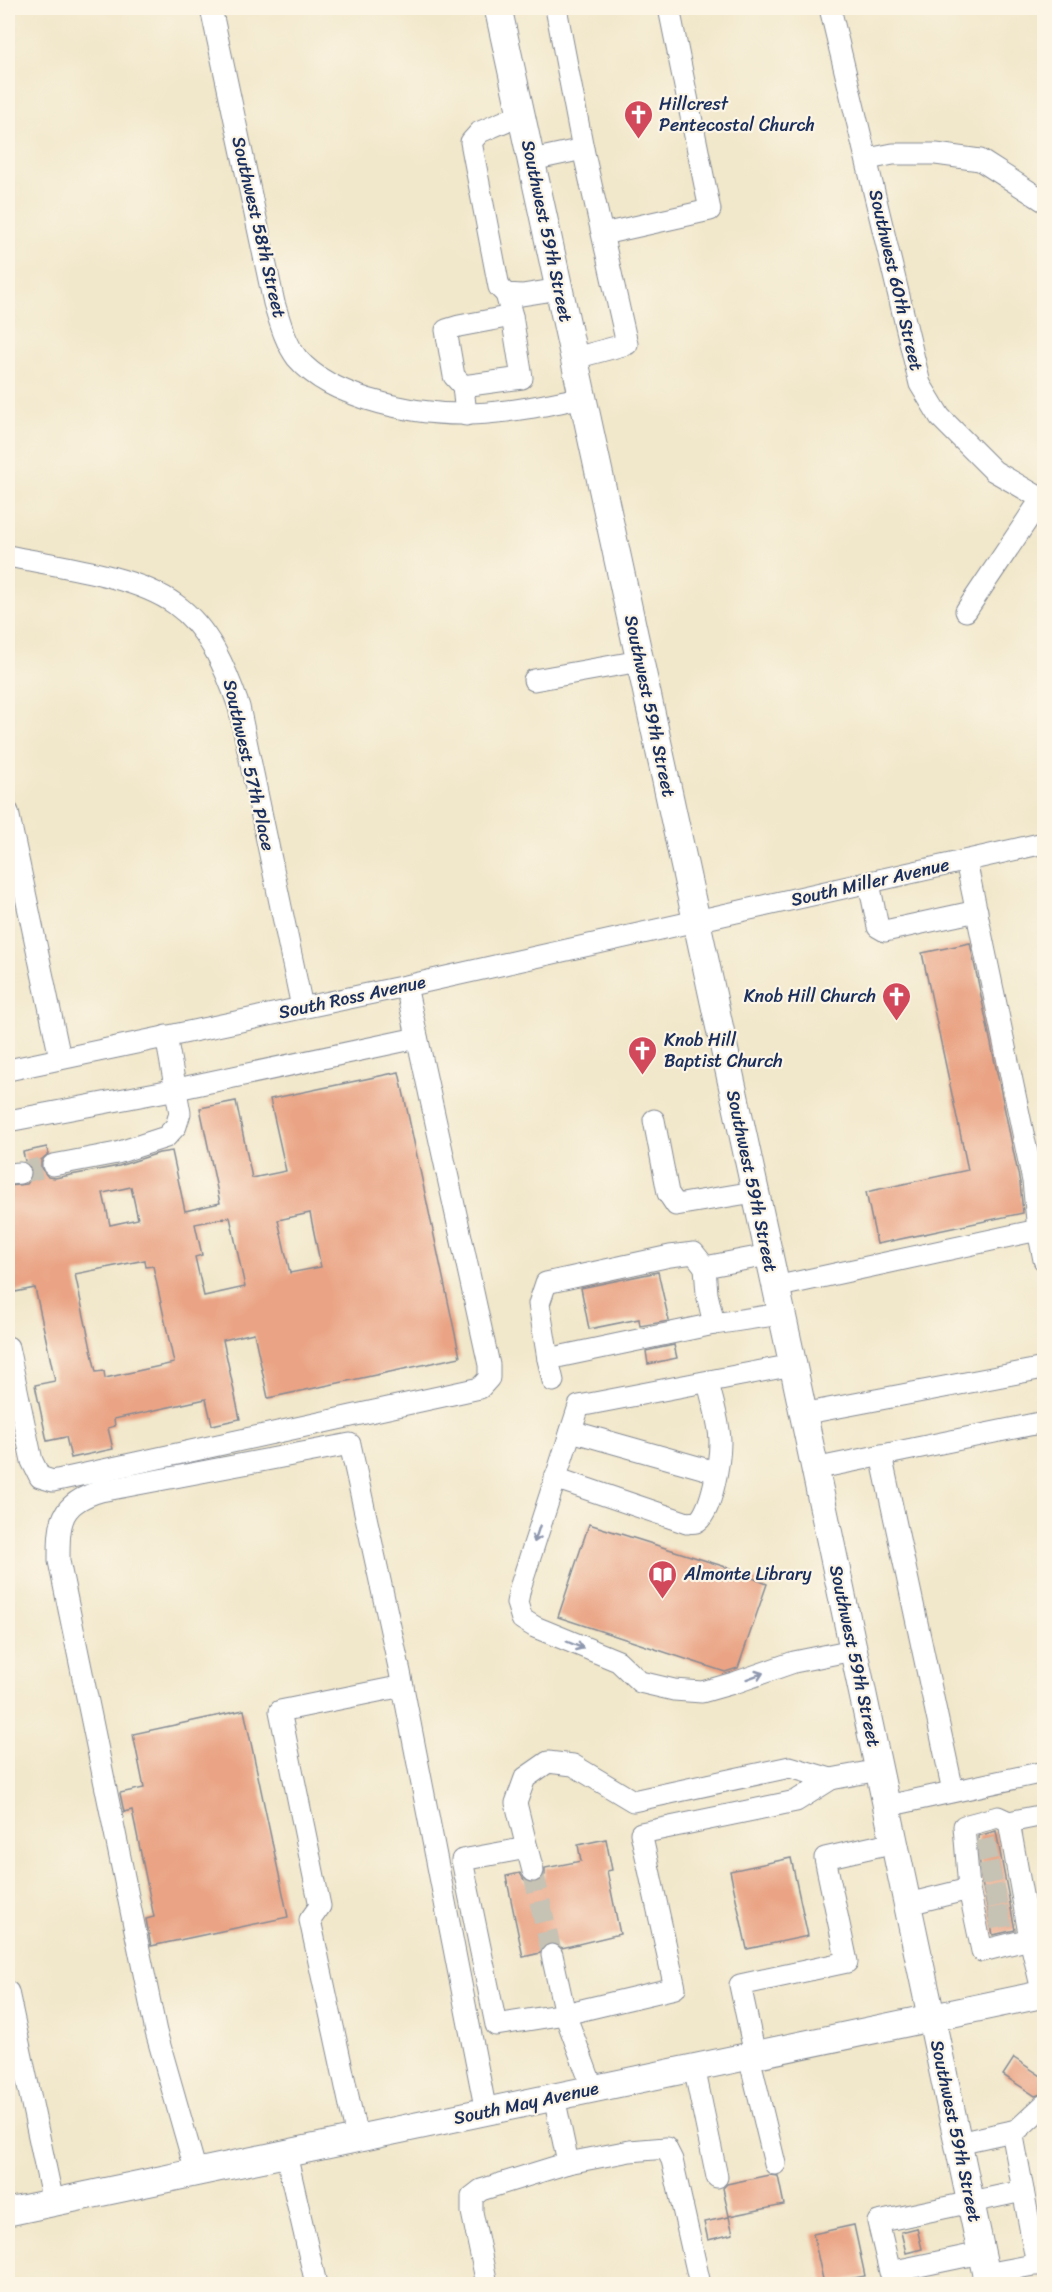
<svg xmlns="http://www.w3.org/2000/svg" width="1052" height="2292" viewBox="0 0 1052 2292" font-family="Sriracha,sans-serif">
  <rect width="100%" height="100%" fill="#fcf5e5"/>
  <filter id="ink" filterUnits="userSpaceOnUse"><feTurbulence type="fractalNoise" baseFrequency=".0167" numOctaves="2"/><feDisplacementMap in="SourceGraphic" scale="12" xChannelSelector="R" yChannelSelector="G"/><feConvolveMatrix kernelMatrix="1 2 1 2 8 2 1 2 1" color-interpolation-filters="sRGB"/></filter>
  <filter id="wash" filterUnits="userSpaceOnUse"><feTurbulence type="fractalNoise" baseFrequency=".008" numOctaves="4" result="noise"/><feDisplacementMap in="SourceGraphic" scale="24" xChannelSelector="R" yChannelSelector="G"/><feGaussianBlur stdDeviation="1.35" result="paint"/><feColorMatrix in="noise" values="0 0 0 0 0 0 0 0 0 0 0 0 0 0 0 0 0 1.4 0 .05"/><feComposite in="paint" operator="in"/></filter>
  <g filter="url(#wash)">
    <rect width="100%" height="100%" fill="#f1e7ca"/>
    <g id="blocks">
      <g fill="#eaa485" fill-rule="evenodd">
        <path d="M 970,943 L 1020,1183 L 1023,1213 L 877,1244 L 866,1192 L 968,1170 L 922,953 Z"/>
        <path d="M 399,1072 L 460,1357 L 268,1398 L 254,1333 L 223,1340 L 240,1419 L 212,1425 L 206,1399 L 114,1419 L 115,1426 L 108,1428 L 113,1449 L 71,1458 L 66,1437 L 47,1441 L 35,1385 L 55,1381 L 35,1288 L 15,1292 L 8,1257 L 8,1186 L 27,1184 L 31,1179 L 33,1173 L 31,1166 L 25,1161 L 23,1152 L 47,1147 L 48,1154 L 41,1160 L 41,1168 L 48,1177 L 55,1178 L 119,1166 L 159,1153 L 172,1151 L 185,1211 L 220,1203 L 200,1108 L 236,1101 L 252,1178 L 286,1171 L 270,1099 ZM 131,1187 L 138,1219 L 110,1225 L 103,1193 ZM 310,1213 L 321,1267 L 290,1273 L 278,1220 ZM 230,1217 L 245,1287 L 204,1296 L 195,1257 L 202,1255 L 195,1224 ZM 145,1260 L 146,1267 L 153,1266 L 174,1363 L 105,1378 L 104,1371 L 96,1372 L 75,1274 Z"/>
        <path d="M 658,1272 L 669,1321 L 640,1326 L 639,1319 L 589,1329 L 581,1288 Z"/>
        <path d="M 674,1345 L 677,1358 L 648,1364 L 646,1351 Z"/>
        <path d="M 589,1524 L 729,1568 L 767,1584 L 738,1668 L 725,1672 L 558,1617 Z"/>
        <path d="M 244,1710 L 288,1917 L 151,1946 L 146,1919 L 154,1917 L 132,1810 L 124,1812 L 120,1793 L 144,1788 L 133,1734 Z"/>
        <path d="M 996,1831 L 1015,1930 L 993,1935 L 981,1878 L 978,1836 Z"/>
        <path d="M 606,1839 L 612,1870 L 607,1871 L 620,1934 L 562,1948 L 556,1943 L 549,1943 L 543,1946 L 540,1953 L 523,1957 L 506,1876 L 520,1873 L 524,1880 L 530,1883 L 537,1883 L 545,1875 L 545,1868 L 581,1861 L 578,1845 Z"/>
        <path d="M 791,1858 L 808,1936 L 747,1949 L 730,1871 Z"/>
        <path d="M 1014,2058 L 1044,2078 L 1044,2093 L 1035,2096 L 1003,2075 Z"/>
        <path d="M 769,2175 L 778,2176 L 784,2205 L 729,2216 L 723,2188 L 727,2184 Z"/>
        <path d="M 729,2217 L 733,2234 L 708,2240 L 704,2222 Z"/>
        <path d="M 854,2225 L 865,2276 L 824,2284 L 813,2234 Z"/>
        <path d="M 917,2228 L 922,2249 L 906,2253 L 901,2232 Z"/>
      </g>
    </g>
  </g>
  <g filter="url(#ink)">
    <use href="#blocks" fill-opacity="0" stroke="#868b94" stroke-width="1.5"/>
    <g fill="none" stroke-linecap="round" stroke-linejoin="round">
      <g stroke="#c6c2b4" stroke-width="21" stroke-dasharray="21 10" stroke-linecap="butt">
        <path d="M 20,1173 L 53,1165"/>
        <path d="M 976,1852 L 999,1847"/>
        <path d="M 533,1871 L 552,1955"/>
        <path d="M 980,1875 L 1004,1870"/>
        <path d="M 985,1898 L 1008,1893"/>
        <path d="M 989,1919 L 1012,1915"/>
      </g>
      <defs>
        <g id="minor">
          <path d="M 211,8 L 274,303 C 280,322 285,342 297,358 C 316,380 340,390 367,399 C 447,424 504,414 584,397"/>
          <path d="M 556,8 L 583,149"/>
          <path d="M 830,8 L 920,384 L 940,417 L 994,471 L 1044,500"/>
          <path d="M 522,114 L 480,132 L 471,142 L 499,287 L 506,294 L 522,295 L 560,289"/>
          <path d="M 868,159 L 893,154 L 936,154 L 980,160 L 1044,201"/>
          <path d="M 532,160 L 583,149 L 627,344 L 575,358"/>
          <path d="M 603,234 L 710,210 L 669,8"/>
          <path d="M 463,386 L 454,376 L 446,330 L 459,326 L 512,316"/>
          <path d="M 466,415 L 463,386 L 522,378 L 512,316 L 506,294"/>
          <path d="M 8,556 C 56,566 135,575 175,604 C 209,628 226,669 239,707 L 302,1007"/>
          <path d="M 966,611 L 1042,498"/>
          <path d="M 534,680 L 640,661"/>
          <path d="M 8,812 L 60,1058"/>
          <path d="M 966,861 L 1033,1181 L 1038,1230"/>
          <path d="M 869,883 L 878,927 L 885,931 L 977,911"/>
          <path d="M 8,1070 L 406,986 L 1044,843"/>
          <path d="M 654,1120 L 668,1193 L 676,1205 L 754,1192"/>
          <path d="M 8,1121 L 177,1089 L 417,1038"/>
          <path d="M 53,1165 L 117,1153 L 166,1137 L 176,1126 L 180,1113 L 166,1036"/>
          <path d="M 8,1174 L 20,1173"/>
          <path d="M 705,1267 L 707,1294 L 714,1324"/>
          <path d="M 775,1287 L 1038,1230 L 1044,1260"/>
          <path d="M 8,1347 L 32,1461 L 40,1477 L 53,1481 L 480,1388 L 489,1378 L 489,1365 L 406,986"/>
          <path d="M 548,1359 L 539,1304 L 546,1283 L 670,1256 L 694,1253 L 705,1267 L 768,1255"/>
          <path d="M 793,1365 L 579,1406 L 520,1588 L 517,1603 L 522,1619 L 535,1627 L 618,1661 L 640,1682 L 674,1690 L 702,1692 L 737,1682 L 794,1662 L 853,1650"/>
          <path d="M 553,1381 L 548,1359 L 714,1324 L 781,1314"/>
          <path d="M 802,1414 L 1044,1368"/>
          <path d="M 571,1431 L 716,1472"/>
          <path d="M 881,1455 L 953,1791"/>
          <path d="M 814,1469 L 1044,1422"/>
          <path d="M 555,1478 L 687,1523 C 690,1522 693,1523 696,1522 C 712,1515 720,1458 720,1442 C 720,1423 712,1401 708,1382"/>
          <path d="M 831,1779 L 879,1770"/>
          <path d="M 887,1806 L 1044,1772"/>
          <path d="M 1009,1822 L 1044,1815"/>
          <path d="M 527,1848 L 533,1871"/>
          <path d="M 908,1904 L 969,1889 L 982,1951 L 1030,1939 L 1009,1822 L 998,1817 L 964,1826 L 969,1889"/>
          <path d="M 552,1955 L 565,2014 L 675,1988 L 641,1833 L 796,1801 L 831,1779 L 790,1767 L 633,1801 L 573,1765 L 548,1762 L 525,1778 L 516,1803 L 527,1848 L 462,1860 L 496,2025 L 565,2014 L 593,2089"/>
          <path d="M 8,1992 L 53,2202"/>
          <path d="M 1043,1995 L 1030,1939 L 1044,1936"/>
          <path d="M 755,2055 L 740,1985 L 847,1962 L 825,1858 L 895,1842"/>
          <path d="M 749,2056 L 775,2164"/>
          <path d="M 694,2067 L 717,2177"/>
          <path d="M 1012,2131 L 1037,2265"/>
          <path d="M 357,2138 L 310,1920 L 320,1906 L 280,1711 L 403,1686"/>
          <path d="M 958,2143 L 1017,2130 L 1044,2105"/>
          <path d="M 286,2154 L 316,2284"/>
          <path d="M 568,2163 L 630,2151 L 666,2148 L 672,2160 L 700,2284"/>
          <path d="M 196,2172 L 156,2032 L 59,1561 C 59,1522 59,1503 101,1491 L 350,1444 L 400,1672 L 486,2112"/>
          <path d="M 981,2253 L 890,2272 L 878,2222 L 1023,2191"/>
          <path d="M 986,2274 L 1044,2263"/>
          <path d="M 487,2284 L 472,2212 L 472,2197 L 481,2190 L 568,2163 L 554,2097"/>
        </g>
        <g id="major">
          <path d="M 498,8 L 793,1365 L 988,2284"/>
          <path d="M 8,2212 L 1044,1994"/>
        </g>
      </defs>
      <use href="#minor" stroke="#868b94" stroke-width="23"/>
      <use href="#major" stroke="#868b94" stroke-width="29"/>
      <use href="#minor" stroke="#fff" stroke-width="21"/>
      <use href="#major" stroke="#fff" stroke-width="27"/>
    </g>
    <defs><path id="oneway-shaft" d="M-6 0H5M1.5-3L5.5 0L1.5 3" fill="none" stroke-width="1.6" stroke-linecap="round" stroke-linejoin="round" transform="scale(1.5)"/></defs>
    <g stroke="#8d97ae">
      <use href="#oneway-shaft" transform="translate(537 1534) rotate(108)"/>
      <use href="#oneway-shaft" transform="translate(575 1645) rotate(23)"/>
      <use href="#oneway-shaft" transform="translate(755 1676) rotate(-20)"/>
    </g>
  </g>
  <defs>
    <symbol id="church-pin" viewBox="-11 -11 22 30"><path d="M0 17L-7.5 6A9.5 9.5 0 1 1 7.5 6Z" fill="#d1495b" stroke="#fcf5e5"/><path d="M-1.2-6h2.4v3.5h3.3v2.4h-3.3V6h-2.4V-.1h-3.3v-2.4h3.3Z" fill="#fff"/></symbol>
    <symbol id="library-pin" viewBox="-11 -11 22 30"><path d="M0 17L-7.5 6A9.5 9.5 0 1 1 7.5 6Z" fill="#d1495b" stroke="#fcf5e5"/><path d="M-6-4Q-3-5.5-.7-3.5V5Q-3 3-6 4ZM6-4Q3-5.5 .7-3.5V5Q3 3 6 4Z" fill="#fff"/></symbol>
  </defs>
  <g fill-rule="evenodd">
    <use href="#church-pin" x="622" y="98" width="33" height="45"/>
    <use href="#church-pin" x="880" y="980" width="33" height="45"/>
    <use href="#church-pin" x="626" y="1034" width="33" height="45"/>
    <use href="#library-pin" x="646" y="1558" width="33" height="45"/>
  </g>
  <g text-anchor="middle" stroke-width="4.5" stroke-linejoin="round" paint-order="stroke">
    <g font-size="18" fill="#1b2f5e" stroke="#fcf5e5" text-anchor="start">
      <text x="659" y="110">Hillcrest<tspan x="659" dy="21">Pentecostal Church</tspan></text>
      <text x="876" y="1002" text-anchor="end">Knob Hill Church</text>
      <text x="664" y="1046">Knob Hill<tspan x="664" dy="21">Baptist Church</tspan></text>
      <text x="684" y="1580">Almonte Library</text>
    </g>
    <g font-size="18" fill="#1b2f5e" stroke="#fcf5e5">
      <text transform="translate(259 227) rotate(77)" y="6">Southwest 58th Street</text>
      <text transform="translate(547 231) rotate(78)" y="6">Southwest 59th Street</text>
      <text transform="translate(896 280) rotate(77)" y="6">Southwest 60th Street</text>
      <text transform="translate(650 706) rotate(78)" y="6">Southwest 59th Street</text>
      <text transform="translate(249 765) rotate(77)" y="6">Southwest 57th Place</text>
      <text transform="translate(870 882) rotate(-13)" y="6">South Miller Avenue</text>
      <text transform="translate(352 997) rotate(-12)" y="6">South Ross Avenue</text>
      <text transform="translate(752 1181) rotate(78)" y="6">Southwest 59th Street</text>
      <text transform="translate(855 1656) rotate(78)" y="6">Southwest 59th Street</text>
      <text transform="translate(526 2103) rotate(-12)" y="6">South May Avenue</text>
      <text transform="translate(956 2131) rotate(78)" y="6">Southwest 59th Street</text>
    </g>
  </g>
  <rect width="1052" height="2292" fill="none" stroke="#fcf5e5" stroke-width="30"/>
</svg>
